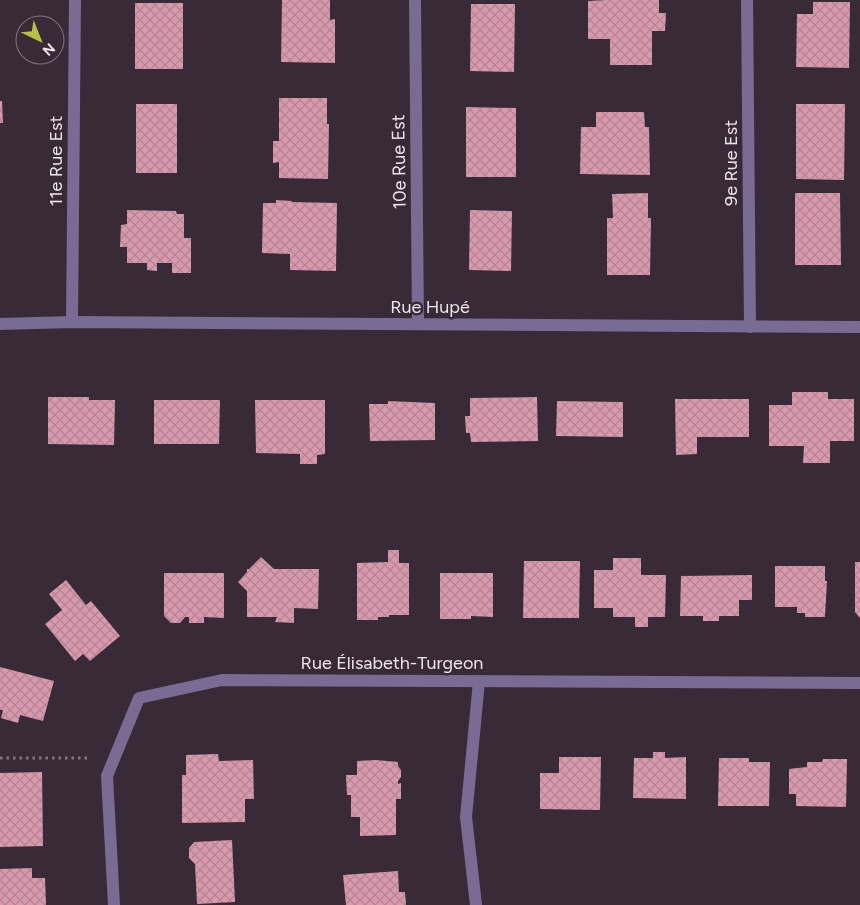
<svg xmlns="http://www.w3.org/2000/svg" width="860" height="905" viewBox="0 0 860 905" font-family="Figtree,sans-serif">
  <defs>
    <pattern id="building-cross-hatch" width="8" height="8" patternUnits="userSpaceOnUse" patternTransform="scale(1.25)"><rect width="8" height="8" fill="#d899ad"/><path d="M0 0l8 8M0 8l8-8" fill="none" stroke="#b48494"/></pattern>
  </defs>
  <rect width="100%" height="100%" fill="#392a38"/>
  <g fill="url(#building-cross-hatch)">
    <path d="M 282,0 L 330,0 L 330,20 L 335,19 L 335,63 L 281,62 Z"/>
    <path d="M 606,0 L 659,0 L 659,13 L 666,13 L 665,31 L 652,31 L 652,65 L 610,65 L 610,39 L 588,39 L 588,1 Z"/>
    <path d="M 813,2 L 850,2 L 849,68 L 796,67 L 797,14 L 813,14 Z"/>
    <rect x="135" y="3" width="48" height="66"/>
    <path d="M 471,4 L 515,4 L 514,72 L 470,71 Z"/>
    <path d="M 279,98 L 327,98 L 327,124 L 329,124 L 328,179 L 279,178 L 279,162 L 273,163 L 273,141 L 279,141 Z"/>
    <path d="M 0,101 L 2,101 L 3,123 L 0,123 Z"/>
    <rect x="136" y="104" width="41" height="69"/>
    <path d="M 796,104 L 845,104 L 844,180 L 796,179 Z"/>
    <path d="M 466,107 L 516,108 L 516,177 L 466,177 Z"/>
    <path d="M 596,112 L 644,112 L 645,127 L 649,127 L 650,175 L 580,174 L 581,127 L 596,127 Z"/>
    <path d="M 648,193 L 648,218 L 651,218 L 650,275 L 607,275 L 607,218 L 613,218 L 612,194 Z"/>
    <path d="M 795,193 L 840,193 L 841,265 L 795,265 Z"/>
    <path d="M 276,200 L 292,201 L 292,202 L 337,203 L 336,271 L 290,270 L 290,254 L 262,253 L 263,203 L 276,203 Z"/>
    <path d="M 127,210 L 176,211 L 177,214 L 184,214 L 184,238 L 191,238 L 191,273 L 172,273 L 172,263 L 157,263 L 157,271 L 147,270 L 147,263 L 127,263 L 127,247 L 120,247 L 121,225 L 127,224 Z"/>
    <path d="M 470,210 L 512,211 L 511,271 L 469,270 Z"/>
    <path d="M 792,392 L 828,392 L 828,399 L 854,399 L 854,441 L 830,441 L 830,463 L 803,463 L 804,446 L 769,446 L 769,405 L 792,405 Z"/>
    <path d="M 48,397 L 89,397 L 89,400 L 115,400 L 114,445 L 48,444 Z"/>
    <path d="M 537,397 L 538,441 L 471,442 L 470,433 L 466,433 L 465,416 L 470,416 L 470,398 Z"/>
    <path d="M 675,399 L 749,399 L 749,437 L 697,437 L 697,454 L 676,455 Z"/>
    <path d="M 154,400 L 220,400 L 219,444 L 154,444 Z"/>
    <path d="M 255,400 L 325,400 L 325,454 L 317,455 L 317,464 L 300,464 L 300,454 L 256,453 Z"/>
    <path d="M 388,401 L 435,403 L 435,440 L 370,441 L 369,404 L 388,404 Z"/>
    <path d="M 557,401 L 623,402 L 623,437 L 556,436 Z"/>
    <path d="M 388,550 L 399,550 L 399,563 L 409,563 L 409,615 L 389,615 L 389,617 L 378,617 L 378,620 L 357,620 L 357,563 L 388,562 Z"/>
    <path d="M 261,557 L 274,569 L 319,569 L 318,609 L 294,608 L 294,623 L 275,622 L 277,617 L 247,617 L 247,591 L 238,582 L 247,572 L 247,569 L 249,569 Z"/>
    <path d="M 613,558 L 641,558 L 641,575 L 666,575 L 665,617 L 648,617 L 648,627 L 635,627 L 635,617 L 613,617 L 613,608 L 594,608 L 594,570 L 613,570 Z"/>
    <path d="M 524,561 L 580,561 L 579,618 L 523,618 Z"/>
    <path d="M 855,562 L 860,562 L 860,618 L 855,612 Z"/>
    <path d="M 775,566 L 825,566 L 825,581 L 827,581 L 825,617 L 805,617 L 805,613 L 797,613 L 797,607 L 775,607 Z"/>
    <path d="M 164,573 L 224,573 L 224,618 L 204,617 L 204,623 L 189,623 L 189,617 L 185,617 L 180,623 L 171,623 L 164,616 Z"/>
    <path d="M 440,573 L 493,573 L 493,617 L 471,616 L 471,619 L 440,619 Z"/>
    <path d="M 752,575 L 752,600 L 739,600 L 739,616 L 719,616 L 719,621 L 703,621 L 703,616 L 680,616 L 681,576 Z"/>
    <path d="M 66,580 L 86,605 L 91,601 L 120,636 L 90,661 L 83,654 L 75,661 L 45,624 L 62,610 L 49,594 Z"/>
    <path d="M 0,667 L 54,681 L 43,721 L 20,715 L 18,723 L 1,718 L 3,710 L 0,710 Z"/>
    <path d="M 653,752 L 665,752 L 665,758 L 686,757 L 686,799 L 633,798 L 634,758 L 653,758 Z"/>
    <path d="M 218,754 L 219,761 L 253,760 L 254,799 L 245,799 L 245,822 L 182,823 L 182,775 L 186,775 L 186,755 Z"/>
    <path d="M 559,757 L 601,757 L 600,810 L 540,809 L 540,773 L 559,773 Z"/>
    <path d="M 719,758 L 749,758 L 749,762 L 770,762 L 769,806 L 718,806 Z"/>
    <path d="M 823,759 L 847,759 L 846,807 L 796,806 L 796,794 L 789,794 L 789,769 L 807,767 L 807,762 L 822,762 Z"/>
    <path d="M 376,760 L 398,762 L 398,766 L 401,770 L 401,777 L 398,781 L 398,784 L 401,783 L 401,799 L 396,799 L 396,835 L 360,836 L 360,817 L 351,817 L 351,795 L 347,795 L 346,775 L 357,775 L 357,761 Z"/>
    <path d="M 42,772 L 43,846 L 0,847 L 0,773 Z"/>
    <path d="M 232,840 L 235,902 L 197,904 L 195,864 L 189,858 L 189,848 L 194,842 Z"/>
    <path d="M 32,868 L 32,878 L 45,878 L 46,905 L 0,905 L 0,869 Z"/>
    <path d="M 398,871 L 399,892 L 405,892 L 406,905 L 346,905 L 343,875 Z"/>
  </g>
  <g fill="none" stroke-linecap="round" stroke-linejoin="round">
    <path stroke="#827580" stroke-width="3" stroke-dasharray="2.5 4" stroke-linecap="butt" d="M 0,758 L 91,758"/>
    <g stroke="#796b93" stroke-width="12">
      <path d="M 415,0 L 418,324"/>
      <path d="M 747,0 L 750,327"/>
      <path d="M 72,322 L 75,0"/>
      <path d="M 0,324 L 72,322 L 860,327"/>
      <path d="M 114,905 L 107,776 L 139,698 L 222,680 L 860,683"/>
      <path d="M 476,905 L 466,817 L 479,681"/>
    </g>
  </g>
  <g text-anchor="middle" stroke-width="5" stroke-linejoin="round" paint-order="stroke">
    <g font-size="18" fill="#eee4ec" stroke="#392a38">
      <text transform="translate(56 161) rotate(-90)" y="6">11e Rue Est</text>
      <text transform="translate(399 162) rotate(-91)" y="6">10e Rue Est</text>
      <text transform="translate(731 163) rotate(-90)" y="6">9e Rue Est</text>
      <text x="430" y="313">Rue Hupé</text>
      <text x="392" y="669">Rue Élisabeth-Turgeon</text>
    </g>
  </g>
  <g transform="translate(40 40) rotate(137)"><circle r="24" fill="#392a38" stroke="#817480"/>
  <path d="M0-4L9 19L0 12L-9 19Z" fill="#b8c147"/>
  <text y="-8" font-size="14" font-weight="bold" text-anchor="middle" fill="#eee4ec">N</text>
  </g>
</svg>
